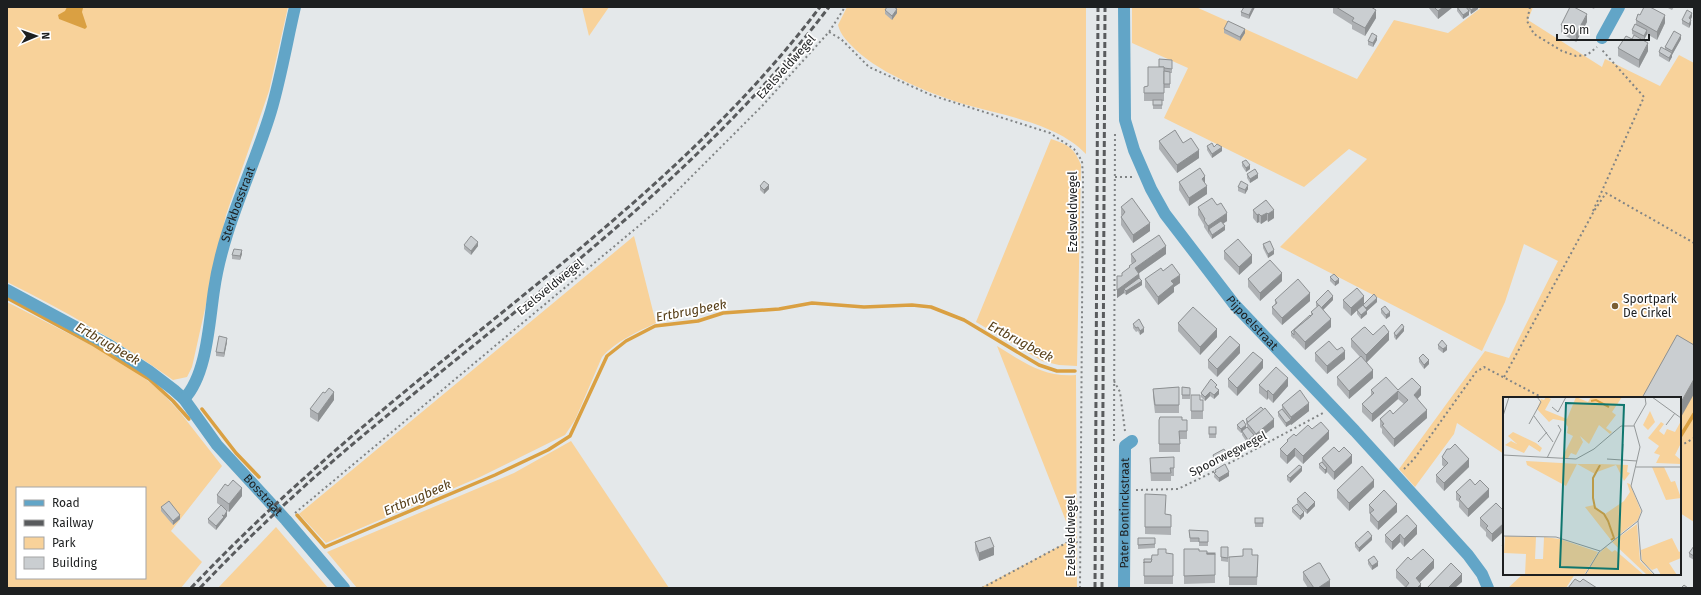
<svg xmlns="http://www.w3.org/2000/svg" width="1701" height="595" viewBox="0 0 1701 595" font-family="'Fira Sans',sans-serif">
  <rect width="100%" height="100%" fill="#e4e8ea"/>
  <g fill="#f8d29a" fill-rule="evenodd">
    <path d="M 7,7 L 288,7 L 269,91 L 226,215 L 192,367 L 187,377 L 173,380 C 121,343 64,310 7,282 Z"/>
    <path d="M 582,7 L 609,7 L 589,36 Z"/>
    <path d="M 847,7 L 1086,7 L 1086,154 C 1058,124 1006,116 967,105 C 933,95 881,74 856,50 C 848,42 841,36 838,25 Z"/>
    <path d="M 1132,7 L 1196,7 L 1357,79 L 1394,20 L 1448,33 L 1482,7 L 1533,7 L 1528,20 L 1602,67 L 1605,59 L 1660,86 L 1679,55 L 1694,63 L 1694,522 L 1680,513 L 1680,398 L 1504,398 L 1504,454 L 1457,423 L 1454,434 L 1415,487 L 1399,469 L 1485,351 L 1509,358 L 1558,261 L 1524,244 L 1505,302 L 1482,351 L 1280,247 L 1367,159 L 1349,149 L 1304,187 L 1164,118 L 1188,68 L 1132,43 Z"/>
    <path d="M 1051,139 C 1068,145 1074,147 1081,165 L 1077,366 L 1059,365 L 1042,361 L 976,322 Z"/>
    <path d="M 634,236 L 656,323 C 637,332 616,341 602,357 L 575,420 L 565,435 L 480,477 L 326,543 L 299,514 Z"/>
    <path d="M 7,302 L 126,363 L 159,390 L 179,411 L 222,466 L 171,531 L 202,562 L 181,588 L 7,588 ZM 17,488 L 145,488 L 145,578 L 17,578 Z"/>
    <path d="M 997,346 C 1023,362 1045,378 1076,375 L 1077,588 L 980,588 L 1073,539 Z"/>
    <path d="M 571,441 L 669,588 L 357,588 L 327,552 L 514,473 Z"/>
    <path d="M 276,527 L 328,588 L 218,588 Z"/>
    <path d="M 1523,574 L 1575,574 L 1566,588 L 1508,588 Z"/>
  </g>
  <path fill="#daa042" d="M 67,7 L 87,7 L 83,8 L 82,12 L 87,27 L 85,29 L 59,19 L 58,15 L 65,11 Z"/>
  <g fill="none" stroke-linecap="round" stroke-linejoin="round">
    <g stroke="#daa042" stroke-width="3.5">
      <path d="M 7,298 L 94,345 L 149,379 L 173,401 L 189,419"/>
      <path d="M 202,409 L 236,453 L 259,477"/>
      <path d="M 1680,437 L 1694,414"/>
      <path d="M 297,515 L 325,547 L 495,475 L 548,450 L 570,436 L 607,356 L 626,341 L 655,326 L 698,321 L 723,313 L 779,309 L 812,303 L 864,307 L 912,305 L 931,307 L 964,320 L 1039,365 L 1057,371 L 1075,371"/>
    </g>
    <g stroke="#818485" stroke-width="2" stroke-dasharray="2 3" stroke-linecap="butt">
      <path d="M 1530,7 L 1527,21 L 1534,34 L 1562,51 L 1576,56 L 1587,55 L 1597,47"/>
      <path d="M 829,32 L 841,39 L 869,67 L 931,95 L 1050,133 L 1074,149 L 1082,161 L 1083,176 L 1080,588"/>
      <path d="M 1115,177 L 1134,177"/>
      <path d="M 1593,211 L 1644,97 L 1602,50"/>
      <path d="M 1504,377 L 1594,211 L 1606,193 L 1694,243"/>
      <path d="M 1114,381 L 1120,392 L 1125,431"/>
      <path d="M 1114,441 L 1115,131"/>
      <path d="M 1680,446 L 1694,438"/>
      <path d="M 1224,466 L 1323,413"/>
      <path d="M 1404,469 L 1414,459 L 1476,372 L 1484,367 L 1543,398"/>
      <path d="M 1136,490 L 1178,489 L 1217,470"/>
      <path d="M 295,513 L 659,209 L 763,105 L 829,32 L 845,7"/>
      <path d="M 982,588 L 1066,543 L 1079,542"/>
    </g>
    <g stroke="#62a5c7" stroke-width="12">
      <path id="s1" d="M 1124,7 L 1125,120 L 1134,150 L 1151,189 L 1165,214 L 1234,304 L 1355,431 L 1468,555 L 1482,574 L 1488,588"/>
      <path d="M 1602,38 L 1619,7"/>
      <path id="s2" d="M 7,290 L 109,345 L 149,371 L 174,390 L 184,399 L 217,445 L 286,520 L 344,588"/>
      <path id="s3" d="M 184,399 C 207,375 209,323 214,290 C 223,227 253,171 271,111 C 281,77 287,41 295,7"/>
      <path id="s4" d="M 1124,588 L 1125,446 L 1132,441"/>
    </g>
    <g stroke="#595b5d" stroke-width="3" stroke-dasharray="6 3" stroke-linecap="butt">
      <path d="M 191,588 C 279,495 377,413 477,333 C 600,233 724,134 820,7"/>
      <path d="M 200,588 C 250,535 304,485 360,438 C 523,302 699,178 829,7"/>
      <path d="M 1095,588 L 1098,7"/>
      <path d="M 1102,588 L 1105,7"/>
    </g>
  </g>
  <g fill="#aeb1b4">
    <path d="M 1255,7 L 1249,19 L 1241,16 L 1241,12 Z"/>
    <path d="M 1333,7 L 1371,7 L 1376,18 L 1365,36 L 1352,29 L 1352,25 L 1333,13 Z"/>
    <path d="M 1428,7 L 1453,7 L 1438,19 Z"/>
    <path d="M 1457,7 L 1478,7 L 1478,9 L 1471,14 L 1469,11 L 1469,15 L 1463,19 L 1457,11 Z"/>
    <path d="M 1590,7 L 1595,7 L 1594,9 Z"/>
    <path d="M 1666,7 L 1674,7 L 1672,10 Z"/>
    <path d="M 885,10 L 897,13 L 892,20 L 885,14 Z"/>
    <path d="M 1640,15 L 1665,23 L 1657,40 L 1647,34 L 1644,40 L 1632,34 L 1632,30 L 1636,24 L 1636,20 Z"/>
    <path d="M 1692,17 L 1691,19 L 1691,24 L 1689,28 L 1682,24 L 1682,20 Z"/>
    <path d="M 1587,22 L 1576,42 L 1561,33 L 1561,25 Z"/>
    <path d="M 1224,29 L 1245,33 L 1240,41 L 1224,33 Z"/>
    <path d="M 1681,39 L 1672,55 L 1672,57 L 1669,62 L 1659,56 L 1659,52 L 1665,50 L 1665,47 Z"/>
    <path d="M 1377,40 L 1373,47 L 1368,45 L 1368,41 Z"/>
    <path d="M 1618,48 L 1648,51 L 1639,68 L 1618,56 Z"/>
    <path d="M 1172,60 L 1172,73 L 1170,73 L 1170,88 L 1164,88 L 1164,75 L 1164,101 L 1162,101 L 1162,109 L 1153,109 L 1153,101 L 1144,101 L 1144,87 L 1148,86 L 1159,67 Z"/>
    <path d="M 1159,141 L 1183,143 L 1199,158 L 1177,173 L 1159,149 Z"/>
    <path d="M 1207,146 L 1222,151 L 1212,158 L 1207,150 Z"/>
    <path d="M 1242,162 L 1250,169 L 1246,172 L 1242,166 Z"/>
    <path d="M 1247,174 L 1258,178 L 1250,183 L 1247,178 Z"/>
    <path d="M 1179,182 L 1205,184 L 1207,194 L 1189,206 L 1179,190 Z"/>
    <path d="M 760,186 L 769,189 L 764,194 L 760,190 Z"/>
    <path d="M 1238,187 L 1248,189 L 1245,194 L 1238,191 Z"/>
    <path d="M 1266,200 L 1274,218 L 1268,222 L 1267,220 L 1261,224 L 1259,222 L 1257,223 L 1253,218 L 1253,210 Z"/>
    <path d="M 1121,207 L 1150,231 L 1133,243 L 1121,225 L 1121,217 L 1122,216 L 1121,215 Z"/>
    <path d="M 1198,207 L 1227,221 L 1223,224 L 1225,230 L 1212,239 L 1204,227 L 1204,225 L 1198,215 Z"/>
    <path d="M 1263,244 L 1274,254 L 1268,258 L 1263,248 Z"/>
    <path d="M 464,245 L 478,246 L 471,255 L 464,249 Z"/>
    <path d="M 1224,251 L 1252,263 L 1239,275 L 1224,259 Z"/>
    <path d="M 242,254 L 240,260 L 232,259 L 232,255 Z"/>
    <path d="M 1131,254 L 1166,254 L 1139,273 L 1142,285 L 1126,295 L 1124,293 L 1117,298 L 1117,276 L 1122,276 L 1122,273 L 1129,268 L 1129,266 L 1132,264 L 1131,262 Z"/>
    <path d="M 1163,271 L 1180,283 L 1174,287 L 1174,292 L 1158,305 L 1145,287 L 1145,279 Z"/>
    <path d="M 1330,277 L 1339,283 L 1335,286 L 1330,281 Z"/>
    <path d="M 1248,279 L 1282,281 L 1260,301 L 1248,287 Z"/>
    <path d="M 1275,300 L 1310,301 L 1282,325 L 1272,314 L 1272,307 L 1275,304 Z"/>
    <path d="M 1333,300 L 1323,310 L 1331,327 L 1305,350 L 1294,338 L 1294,339 L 1291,336 L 1291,332 L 1311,316 L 1311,312 L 1317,307 L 1316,306 L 1316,302 Z"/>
    <path d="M 1343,300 L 1364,304 L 1377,302 L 1367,311 L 1367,314 L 1361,319 L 1357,314 L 1357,310 L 1351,316 L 1343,308 Z"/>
    <path d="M 1381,309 L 1390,316 L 1386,319 L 1381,313 Z"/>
    <path d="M 1178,323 L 1217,337 L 1200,355 L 1178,331 Z"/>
    <path d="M 1133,324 L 1144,332 L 1140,335 L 1138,331 L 1136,332 L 1133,328 Z"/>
    <path d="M 1404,331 L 1396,340 L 1394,337 L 1394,333 Z"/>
    <path d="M 1373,335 L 1389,340 L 1367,362 L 1373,378 L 1349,399 L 1337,385 L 1337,377 L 1360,357 L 1351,347 L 1351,339 Z"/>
    <path d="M 227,342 L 224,357 L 216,356 L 216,352 Z"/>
    <path d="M 1438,345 L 1447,350 L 1443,353 L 1438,349 Z"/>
    <path d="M 1337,350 L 1345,359 L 1327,374 L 1315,361 L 1315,353 Z"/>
    <path d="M 1240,353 L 1217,377 L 1208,368 L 1208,360 Z"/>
    <path d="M 1419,358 L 1429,364 L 1424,369 L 1419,362 Z"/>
    <path d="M 1263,368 L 1237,396 L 1228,387 L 1228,379 Z"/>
    <path d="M 1259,385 L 1288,386 L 1273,403 L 1268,398 L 1267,400 L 1259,393 Z"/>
    <path d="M 1179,387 L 1179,413 L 1155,413 L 1153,397 L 1153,389 Z"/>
    <path d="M 1182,387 L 1190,388 L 1190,399 L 1182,399 Z"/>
    <path d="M 1217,388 L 1219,394 L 1214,399 L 1210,396 L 1205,401 L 1201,397 L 1201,393 Z"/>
    <path d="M 1371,390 L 1398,390 L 1421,395 L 1417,399 L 1427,418 L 1394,447 L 1382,433 L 1382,429 L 1380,427 L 1380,419 L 1393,414 L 1404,404 L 1398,399 L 1372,422 L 1362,412 L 1362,404 L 1371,395 Z"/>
    <path d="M 1191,395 L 1200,400 L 1203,400 L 1203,419 L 1191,419 Z"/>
    <path d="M 334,400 L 318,422 L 310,417 L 310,409 Z"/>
    <path d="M 1282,405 L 1309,411 L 1291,425 L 1290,424 L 1286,427 L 1278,416 L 1278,412 L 1282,410 Z"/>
    <path d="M 1246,419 L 1274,427 L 1256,441 L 1254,439 L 1248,444 L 1242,435 L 1242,433 L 1241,433 L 1237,429 L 1237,425 L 1246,428 L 1247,427 L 1247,426 L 1246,423 Z"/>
    <path d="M 1159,420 L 1187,420 L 1187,439 L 1180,439 L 1180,452 L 1159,452 Z"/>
    <rect x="1209" y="427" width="7" height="11"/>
    <path d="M 1312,429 L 1329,439 L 1303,464 L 1295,456 L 1287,464 L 1280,457 L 1280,449 L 1287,442 L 1287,440 Z"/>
    <path d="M 1339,452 L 1352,463 L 1334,480 L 1327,472 L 1325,474 L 1319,468 L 1319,464 L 1322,462 L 1322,458 Z"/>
    <path d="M 1213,455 L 1227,458 L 1215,464 L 1213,459 Z"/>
    <path d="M 1442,457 L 1469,467 L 1444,491 L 1436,482 L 1436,475 L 1444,467 L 1442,465 Z"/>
    <path d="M 1150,458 L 1174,468 L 1174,476 L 1171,476 L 1171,481 L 1151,481 L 1150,466 Z"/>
    <path d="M 1215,470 L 1229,476 L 1219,482 L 1214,477 Z"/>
    <path d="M 1302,471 L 1290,483 L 1287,480 L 1287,476 Z"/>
    <path d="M 1475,485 L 1489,497 L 1468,517 L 1459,507 L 1459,502 L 1456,500 L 1456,492 Z"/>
    <path d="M 1374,487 L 1349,511 L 1337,498 L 1337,490 Z"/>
    <path d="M 1145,494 L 1165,514 L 1171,515 L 1171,535 L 1145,534 Z"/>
    <path d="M 217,495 L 242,496 L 229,512 L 224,508 L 227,516 L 216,530 L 208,523 L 208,519 L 221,506 L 217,503 Z"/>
    <path d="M 1297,499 L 1315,506 L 1307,514 L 1297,503 Z"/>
    <path d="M 1369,505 L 1397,512 L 1378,530 L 1370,521 L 1370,514 L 1369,513 Z"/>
    <path d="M 161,507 L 180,519 L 173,525 L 161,511 Z"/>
    <path d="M 1292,508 L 1304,516 L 1300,520 L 1292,512 Z"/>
    <path d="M 1504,511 L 1504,531 L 1492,542 L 1486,536 L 1486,532 L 1480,526 L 1480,518 Z"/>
    <rect x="1255" y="518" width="8" height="9"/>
    <path d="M 1189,530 L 1208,531 L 1208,546 L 1199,546 L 1199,542 L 1190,542 Z"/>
    <path d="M 1417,534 L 1404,547 L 1400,542 L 1392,550 L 1385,542 L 1385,535 Z"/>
    <path d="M 1138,538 L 1155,538 L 1155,548 L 1138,549 Z"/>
    <path d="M 1372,540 L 1359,552 L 1355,547 L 1355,543 Z"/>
    <path d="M 975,542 L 994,555 L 979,561 L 975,550 Z"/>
    <path d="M 1504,543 L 1504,556 L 1502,553 L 1502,545 Z"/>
    <path d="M 1694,546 L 1694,560 L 1689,557 L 1689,553 Z"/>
    <path d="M 1221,547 L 1228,547 L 1228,562 L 1221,561 Z"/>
    <path d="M 1184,549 L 1215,554 L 1215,583 L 1184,584 Z"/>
    <path d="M 1166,553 L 1173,554 L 1173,584 L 1144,584 L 1144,559 L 1152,559 L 1158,555 Z"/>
    <path d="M 1252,555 L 1258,555 L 1257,585 L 1229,585 L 1229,557 L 1243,556 Z"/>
    <path d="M 1368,560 L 1378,566 L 1372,570 L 1368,564 Z"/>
    <path d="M 1411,560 L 1434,568 L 1420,582 L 1421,588 L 1405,587 L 1396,578 L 1396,570 Z"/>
    <path d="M 1303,572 L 1330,588 L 1308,588 L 1303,580 Z"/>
  </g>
  <g fill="#8d9092">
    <path d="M 1253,7 L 1255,7 L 1249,19 L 1249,15 Z"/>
    <path d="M 1443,7 L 1453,7 L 1438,19 L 1438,11 Z"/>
    <path d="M 1475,7 L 1478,7 L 1478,9 L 1471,14 L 1471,10 Z"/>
    <path d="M 897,9 L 897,13 L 892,20 L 892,16 Z"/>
    <path d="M 1376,10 L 1376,18 L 1365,36 L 1365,28 Z"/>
    <path d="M 1469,11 L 1469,15 L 1463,19 L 1463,15 Z"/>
    <path d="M 1692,13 L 1692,17 L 1689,22 L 1689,18 Z"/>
    <path d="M 1587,14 L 1587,22 L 1576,42 L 1576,34 Z"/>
    <path d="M 1665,15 L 1665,23 L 1657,40 L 1657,32 Z"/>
    <path d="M 1691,20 L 1691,24 L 1689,28 L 1689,24 Z"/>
    <path d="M 1245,29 L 1245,33 L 1240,41 L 1240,37 Z"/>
    <path d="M 1647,30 L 1647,34 L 1644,40 L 1644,36 Z"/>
    <path d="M 1681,35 L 1681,39 L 1672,55 L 1672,51 Z"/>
    <path d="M 1377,36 L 1377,40 L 1373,47 L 1373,43 Z"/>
    <path d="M 1648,43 L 1648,51 L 1639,68 L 1639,60 Z"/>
    <path d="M 1672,53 L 1672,57 L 1669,62 L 1669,58 Z"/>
    <path d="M 1222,147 L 1222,151 L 1212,158 L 1212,154 Z"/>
    <path d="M 1199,150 L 1199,158 L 1177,173 L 1177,165 Z"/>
    <path d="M 1250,165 L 1250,169 L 1246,172 L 1246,168 Z"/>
    <path d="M 1258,174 L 1258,178 L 1250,183 L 1250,179 Z"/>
    <path d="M 1205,176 L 1205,184 L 1202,179 Z"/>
    <path d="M 769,185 L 769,189 L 764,194 L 764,190 Z"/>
    <path d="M 1248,185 L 1248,189 L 1245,194 L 1245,190 Z"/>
    <path d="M 1207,186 L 1207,194 L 1189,206 L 1189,198 Z"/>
    <path d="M 1274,210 L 1274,218 L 1268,222 L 1268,214 Z"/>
    <path d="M 1227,213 L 1227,221 L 1210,232 L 1209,229 L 1208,234 L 1208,226 Z"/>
    <path d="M 1267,213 L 1267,220 L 1261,224 L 1261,216 Z"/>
    <path d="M 1259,214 L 1259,222 L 1257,223 L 1257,215 Z"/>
    <path d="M 1150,223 L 1150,231 L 1133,243 L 1133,235 Z"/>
    <path d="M 1225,226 L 1225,230 L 1212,239 L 1212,235 Z"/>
    <path d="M 478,242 L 478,246 L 471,255 L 471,251 Z"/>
    <path d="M 1166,246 L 1166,254 L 1135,276 L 1135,268 Z"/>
    <path d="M 242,250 L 242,254 L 240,260 L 240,256 Z"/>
    <path d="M 1274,250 L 1274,254 L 1268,258 L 1268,254 Z"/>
    <path d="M 1252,255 L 1252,263 L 1239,275 L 1239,267 Z"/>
    <path d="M 1282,273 L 1282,281 L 1260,301 L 1260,293 Z"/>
    <path d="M 1139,274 L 1139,282 L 1142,281 L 1142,285 L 1126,295 L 1126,291 L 1124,289 L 1124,293 L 1117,298 L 1117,290 Z"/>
    <path d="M 1180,275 L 1180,283 L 1174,287 L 1174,292 L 1158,305 L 1158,297 L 1171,281 Z"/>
    <path d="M 1339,279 L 1339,283 L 1335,286 L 1335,282 Z"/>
    <path d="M 1310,293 L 1310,301 L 1282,325 L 1282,318 Z"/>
    <path d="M 1333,296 L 1333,300 L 1321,312 L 1321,308 Z"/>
    <path d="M 1364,296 L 1364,304 L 1351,316 L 1351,308 Z"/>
    <path d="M 1377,298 L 1377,302 L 1367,311 L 1367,314 L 1361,319 L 1361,315 L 1366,310 L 1366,308 Z"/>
    <path d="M 1390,312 L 1390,316 L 1386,319 L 1386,315 Z"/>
    <path d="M 1331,319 L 1331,327 L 1305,350 L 1305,342 Z"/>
    <path d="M 1404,327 L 1404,331 L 1396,340 L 1396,336 Z"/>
    <path d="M 1144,328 L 1144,332 L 1140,335 L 1140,331 Z"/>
    <path d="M 1217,329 L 1217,337 L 1200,355 L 1200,347 Z"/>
    <path d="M 1389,332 L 1389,340 L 1366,363 L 1366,355 Z"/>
    <path d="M 227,338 L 227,342 L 224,357 L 224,353 Z"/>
    <path d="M 1240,345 L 1240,353 L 1217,377 L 1217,369 Z"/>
    <path d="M 1447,346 L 1447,350 L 1443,353 L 1443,349 Z"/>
    <path d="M 1345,351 L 1345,359 L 1327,374 L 1327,366 Z"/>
    <path d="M 1263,360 L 1263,368 L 1237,396 L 1237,388 Z"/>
    <path d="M 1429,360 L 1429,364 L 1424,369 L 1424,365 Z"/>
    <path d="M 1373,370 L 1373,378 L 1349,399 L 1349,391 Z"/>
    <path d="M 1288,378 L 1288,386 L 1273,403 L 1273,395 Z"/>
    <path d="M 1694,379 L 1694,394 L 1680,419 L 1680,404 Z"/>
    <path d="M 1421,387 L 1421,395 L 1414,403 L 1414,395 Z"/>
    <path d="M 1219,390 L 1219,394 L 1214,399 L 1214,395 Z"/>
    <path d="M 1268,390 L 1268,398 L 1267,400 L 1267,392 Z"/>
    <path d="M 1398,391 L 1398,399 L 1372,422 L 1372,414 Z"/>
    <path d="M 334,392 L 334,400 L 318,422 L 318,414 Z"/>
    <path d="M 1210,392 L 1210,396 L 1205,401 L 1205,397 Z"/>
    <path d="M 1309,403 L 1309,411 L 1291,425 L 1291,417 Z"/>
    <path d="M 1427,410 L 1427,418 L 1394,447 L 1394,439 Z"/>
    <path d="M 1274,419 L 1274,427 L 1256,441 L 1256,434 Z"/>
    <path d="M 1291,420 L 1291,424 L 1286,427 L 1286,423 Z"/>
    <path d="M 1246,425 L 1246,429 L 1242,431 L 1241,433 L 1241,429 Z"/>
    <path d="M 1329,431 L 1329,439 L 1303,464 L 1303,456 Z"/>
    <path d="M 1254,435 L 1254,439 L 1248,444 L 1248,440 Z"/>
    <path d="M 1295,448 L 1295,456 L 1287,464 L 1287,456 Z"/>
    <path d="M 1227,454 L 1227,458 L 1215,464 L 1215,460 Z"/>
    <path d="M 1352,455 L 1352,463 L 1334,480 L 1334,472 Z"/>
    <path d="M 1469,459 L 1469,467 L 1444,491 L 1444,483 Z"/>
    <path d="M 1302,467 L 1302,471 L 1290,483 L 1290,478 Z"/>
    <path d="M 1327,468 L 1327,472 L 1325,474 L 1325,470 Z"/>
    <path d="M 1229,472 L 1229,476 L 1219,482 L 1219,478 Z"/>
    <path d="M 1374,480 L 1374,487 L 1349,511 L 1349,503 Z"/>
    <path d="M 242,488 L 242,496 L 229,512 L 229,504 Z"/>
    <path d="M 1489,489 L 1489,497 L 1468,517 L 1468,509 Z"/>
    <path d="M 1315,502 L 1315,506 L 1307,514 L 1307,510 Z"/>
    <path d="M 1397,504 L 1397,512 L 1378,530 L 1378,522 Z"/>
    <path d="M 227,511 L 227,516 L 216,530 L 216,526 Z"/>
    <path d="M 1304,512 L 1304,516 L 1300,520 L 1300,516 Z"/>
    <path d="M 180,515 L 180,519 L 173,525 L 173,521 Z"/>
    <path d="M 1504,523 L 1504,531 L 1492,542 L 1492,534 Z"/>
    <path d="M 1417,526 L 1417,534 L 1404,547 L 1404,539 Z"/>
    <path d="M 1400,534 L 1400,542 L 1392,550 L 1392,542 Z"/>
    <path d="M 1372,536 L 1372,540 L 1359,552 L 1359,548 Z"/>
    <path d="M 994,547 L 994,555 L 979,561 L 979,553 Z"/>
    <path d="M 1434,560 L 1434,568 L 1416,586 L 1416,578 Z"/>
    <path d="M 1378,562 L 1378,566 L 1372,570 L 1372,566 Z"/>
    <path d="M 1462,574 L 1462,582 L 1455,588 L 1448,588 Z"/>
    <path d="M 1330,580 L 1330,588 L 1318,588 Z"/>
    <path d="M 1421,584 L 1421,588 L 1417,588 Z"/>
  </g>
  <g fill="#caced1" stroke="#8d9092">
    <path d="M 887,7 L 894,7 L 897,9 L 892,16 L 885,10 Z"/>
    <path d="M 1244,7 L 1253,7 L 1249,15 L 1241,12 Z"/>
    <path d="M 1336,7 L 1371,7 L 1376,10 L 1365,28 L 1352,21 L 1354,18 Z"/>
    <path d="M 1434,7 L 1443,7 L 1438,11 Z"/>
    <path d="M 1457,7 L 1466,7 L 1469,11 L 1463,15 Z"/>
    <path d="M 1469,7 L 1475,7 L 1471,10 Z"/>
    <path d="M 1570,7 L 1574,7 L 1587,14 L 1576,34 L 1561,25 Z"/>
    <path d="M 1644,7 L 1650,7 L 1665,15 L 1657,32 L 1636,20 L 1638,14 L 1640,15 Z"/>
    <path d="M 1687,10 L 1692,13 L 1689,18 L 1691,20 L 1689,24 L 1682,20 Z"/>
    <path d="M 1228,21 L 1245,29 L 1240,37 L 1224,29 Z"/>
    <path d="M 1635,24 L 1647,30 L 1644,36 L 1632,30 Z"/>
    <path d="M 1674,31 L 1681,35 L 1672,51 L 1665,47 Z"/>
    <path d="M 1372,33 L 1377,36 L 1373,43 L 1368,41 Z"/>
    <path d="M 1634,35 L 1648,43 L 1639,60 L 1618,48 L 1626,36 L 1632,39 Z"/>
    <path d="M 1661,47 L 1672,53 L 1669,58 L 1659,52 Z"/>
    <path d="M 1159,59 L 1172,60 L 1172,69 L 1164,68 L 1164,67 L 1159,67 Z"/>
    <path d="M 1148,67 L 1164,67 L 1164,93 L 1144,93 L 1144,87 L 1148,86 Z"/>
    <path d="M 1164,71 L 1170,72 L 1170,84 L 1164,84 Z"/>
    <rect x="1153" y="100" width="9" height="5"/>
    <path d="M 1175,130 L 1183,143 L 1191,138 L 1199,150 L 1177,165 L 1159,141 Z"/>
    <path d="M 1212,143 L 1214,147 L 1217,144 L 1222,147 L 1212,154 L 1207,146 Z"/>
    <path d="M 1246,160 L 1250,165 L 1246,168 L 1242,162 Z"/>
    <path d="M 1200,168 L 1205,176 L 1202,179 L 1207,186 L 1189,198 L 1179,182 Z"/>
    <path d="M 1255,169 L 1258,174 L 1250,179 L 1247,174 Z"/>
    <path d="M 764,181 L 769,185 L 764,190 L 760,186 Z"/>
    <path d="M 1241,181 L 1248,185 L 1245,190 L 1238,187 Z"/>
    <path d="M 1132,198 L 1150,223 L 1133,235 L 1121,217 L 1125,212 L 1121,207 Z"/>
    <path d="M 1212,198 L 1217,205 L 1221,203 L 1226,211 L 1227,213 L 1208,226 L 1204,220 L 1205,219 L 1198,207 Z"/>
    <path d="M 1266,200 L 1274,210 L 1268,214 L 1267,213 L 1261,216 L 1259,214 L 1257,215 L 1253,210 Z"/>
    <path d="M 1221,221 L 1225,226 L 1212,235 L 1209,229 Z"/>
    <path d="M 1159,235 L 1166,246 L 1135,268 L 1139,274 L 1117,290 L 1117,276 L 1122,276 L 1122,273 L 1130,267 L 1129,266 L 1136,261 L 1131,254 Z"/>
    <path d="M 471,236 L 478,242 L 471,251 L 464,245 Z"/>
    <path d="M 1238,239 L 1252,255 L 1239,267 L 1224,251 Z"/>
    <path d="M 1270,241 L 1274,250 L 1268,254 L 1263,244 Z"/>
    <path d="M 234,249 L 242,250 L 240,256 L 232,255 Z"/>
    <path d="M 1270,260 L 1282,273 L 1260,293 L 1248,279 Z"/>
    <path d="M 1172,264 L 1180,275 L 1171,281 L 1174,284 L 1158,297 L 1145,279 L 1161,268 L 1163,271 Z"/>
    <path d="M 1334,274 L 1339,279 L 1335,282 L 1330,277 Z"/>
    <path d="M 1139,278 L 1142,281 L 1126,291 L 1124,289 Z"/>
    <path d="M 1298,279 L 1310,293 L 1282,318 L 1272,307 L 1277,303 L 1275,300 Z"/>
    <path d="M 1357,288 L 1364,296 L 1351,308 L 1343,300 Z"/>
    <path d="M 1328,290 L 1333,296 L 1321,308 L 1316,302 Z"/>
    <path d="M 1374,294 L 1377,298 L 1366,308 L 1363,305 Z"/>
    <path d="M 1319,305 L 1331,319 L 1305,342 L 1294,330 L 1313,314 L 1311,312 Z"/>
    <path d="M 1363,305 L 1367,310 L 1361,315 L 1357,310 Z"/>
    <path d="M 1385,306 L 1390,312 L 1386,315 L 1381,309 Z"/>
    <path d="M 1193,307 L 1217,329 L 1200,347 L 1178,323 Z"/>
    <path d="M 1310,315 L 1311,316 L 1294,330 L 1294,335 L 1291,332 Z"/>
    <path d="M 1139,319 L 1144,328 L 1140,331 L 1138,327 L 1136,328 L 1133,324 Z"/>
    <path d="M 1402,324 L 1404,327 L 1396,336 L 1394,333 Z"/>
    <path d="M 1384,325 L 1389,332 L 1366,355 L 1351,339 L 1363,328 L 1365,327 L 1373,335 Z"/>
    <path d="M 1677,335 L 1694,345 L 1694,379 L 1680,404 L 1680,398 L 1642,398 Z"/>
    <path d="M 219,336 L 227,338 L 224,353 L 216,352 Z"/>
    <path d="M 1230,336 L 1240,345 L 1217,369 L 1208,360 Z"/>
    <path d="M 1442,340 L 1447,346 L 1443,349 L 1438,345 Z"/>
    <path d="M 1329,341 L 1337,350 L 1342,347 L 1345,351 L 1327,366 L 1315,353 Z"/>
    <path d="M 1253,352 L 1263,360 L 1237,388 L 1228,379 Z"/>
    <path d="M 1423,354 L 1429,360 L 1424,365 L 1419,358 Z"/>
    <path d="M 1361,356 L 1373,370 L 1349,391 L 1337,377 Z"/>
    <path d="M 1276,367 L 1288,378 L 1273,395 L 1268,390 L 1267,392 L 1259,385 Z"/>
    <path d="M 1386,377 L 1398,390 L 1412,378 L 1421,387 L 1414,395 L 1427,410 L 1394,439 L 1382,425 L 1384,424 L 1380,419 L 1390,410 L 1393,414 L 1408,400 L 1398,391 L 1372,414 L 1362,404 L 1374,393 L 1371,390 Z"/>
    <path d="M 1211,379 L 1217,385 L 1215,387 L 1219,390 L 1214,395 L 1210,392 L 1205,397 L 1201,393 Z"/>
    <path d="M 1179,387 L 1179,405 L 1155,405 L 1153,389 Z"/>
    <path d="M 1182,387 L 1190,388 L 1190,395 L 1182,395 Z"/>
    <path d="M 329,388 L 334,392 L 318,414 L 310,409 L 323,392 L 325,393 Z"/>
    <path d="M 1300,390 L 1309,403 L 1291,417 L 1282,405 Z"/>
    <path d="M 1191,395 L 1200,395 L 1200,400 L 1203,400 L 1203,411 L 1191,411 Z"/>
    <path d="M 1261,407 L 1264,410 L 1248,422 L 1246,419 Z"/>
    <path d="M 1265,408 L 1274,419 L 1256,434 L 1247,423 Z"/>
    <path d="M 1282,409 L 1291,420 L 1286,423 L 1278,412 Z"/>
    <path d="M 1160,417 L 1182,417 L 1182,420 L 1187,420 L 1187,431 L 1179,431 L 1180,444 L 1159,444 L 1159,420 Z"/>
    <path d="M 1243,420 L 1246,425 L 1241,429 L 1237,425 Z"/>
    <path d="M 1321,422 L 1329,431 L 1303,456 L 1295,448 L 1287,456 L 1280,449 L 1288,441 L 1287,440 L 1294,434 L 1296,436 L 1308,425 L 1312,429 Z"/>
    <rect x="1209" y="427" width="7" height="7"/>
    <path d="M 1247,427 L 1254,435 L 1248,440 L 1242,431 Z"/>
    <path d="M 1455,444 L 1469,459 L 1444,483 L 1436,475 L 1448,463 L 1442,457 L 1447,449 L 1450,449 Z"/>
    <path d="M 1334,447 L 1339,452 L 1344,447 L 1352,455 L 1334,472 L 1322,458 Z"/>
    <path d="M 1224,449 L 1227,454 L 1215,460 L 1213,455 Z"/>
    <path d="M 1174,457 L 1174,468 L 1170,468 L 1171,473 L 1151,473 L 1150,458 Z"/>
    <path d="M 1322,462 L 1327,468 L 1325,470 L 1319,464 Z"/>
    <path d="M 1225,464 L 1229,472 L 1219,478 L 1214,473 L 1216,472 L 1215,470 Z"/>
    <path d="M 1299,465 L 1302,467 L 1290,478 L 1287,476 Z"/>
    <path d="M 1362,466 L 1374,480 L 1349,503 L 1337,490 Z"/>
    <path d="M 1470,479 L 1475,485 L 1480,480 L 1489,489 L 1468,509 L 1459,499 L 1461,497 L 1456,492 Z"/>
    <path d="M 233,480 L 242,488 L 229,504 L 217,495 L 225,484 L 228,486 Z"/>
    <path d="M 1384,490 L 1397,504 L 1378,522 L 1370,513 L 1374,510 L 1369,505 Z"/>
    <path d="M 1305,492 L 1315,502 L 1307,510 L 1297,499 Z"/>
    <path d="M 1145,494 L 1166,495 L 1165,514 L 1171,515 L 1171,527 L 1145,527 Z"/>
    <path d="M 169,501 L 180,515 L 173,521 L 161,507 Z"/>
    <path d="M 1496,503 L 1504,511 L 1504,523 L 1492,534 L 1486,528 L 1488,526 L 1480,518 Z"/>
    <path d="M 1297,504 L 1304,512 L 1300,516 L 1292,508 Z"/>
    <path d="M 221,505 L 227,511 L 224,516 L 222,515 L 224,517 L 216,526 L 208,519 Z"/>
    <path d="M 1407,515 L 1417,526 L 1404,539 L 1400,534 L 1392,542 L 1385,535 Z"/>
    <rect x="1255" y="518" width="8" height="5"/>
    <path d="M 1189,530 L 1208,531 L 1208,542 L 1199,542 L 1199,538 L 1190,538 Z"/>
    <path d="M 1368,531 L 1372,536 L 1359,548 L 1355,543 Z"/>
    <path d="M 990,537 L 994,547 L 979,553 L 975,542 Z"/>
    <path d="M 1138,538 L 1155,538 L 1155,544 L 1138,545 Z"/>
    <path d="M 1504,543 L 1504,548 L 1502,545 Z"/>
    <path d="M 1694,546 L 1694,556 L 1689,553 Z"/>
    <path d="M 1221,547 L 1228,547 L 1228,558 L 1221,557 Z"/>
    <path d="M 1158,549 L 1166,549 L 1166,553 L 1173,554 L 1173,576 L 1144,576 L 1144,562 L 1151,562 L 1152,555 L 1158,555 Z"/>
    <path d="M 1184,549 L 1199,549 L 1199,551 L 1207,551 L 1207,554 L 1215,554 L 1215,575 L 1184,576 Z"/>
    <path d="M 1243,549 L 1252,549 L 1252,555 L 1258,555 L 1257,577 L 1229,577 L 1229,557 L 1243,556 Z"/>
    <path d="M 1423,549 L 1434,560 L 1416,578 L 1421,584 L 1417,588 L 1405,588 L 1409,583 L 1396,570 L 1408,557 L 1411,560 Z"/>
    <rect x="1207" y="553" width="8" height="1"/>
    <path d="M 1374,556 L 1378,562 L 1372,566 L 1368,560 Z"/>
    <path d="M 1144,559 L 1152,559 L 1151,562 L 1144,562 L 1144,563 Z"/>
    <path d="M 1318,563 L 1320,563 L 1330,580 L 1318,588 L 1314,588 L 1303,572 Z"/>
    <path d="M 1451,563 L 1462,574 L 1448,588 L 1427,588 Z"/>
    <path d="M 1575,579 L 1580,582 L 1583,579 L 1597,588 L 1568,588 Z"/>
    <path d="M 1684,585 L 1688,588 L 1681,588 Z"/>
  </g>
  <circle fill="#7b5e32" stroke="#fff" stroke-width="1.5" cx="1615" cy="306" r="4"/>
  <g text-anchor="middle" stroke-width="3.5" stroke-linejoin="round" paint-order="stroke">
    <g font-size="12" fill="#1d1f20" stroke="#fff">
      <text transform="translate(786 67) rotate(-48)" y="4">Ezelsveldwegel</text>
      <text dy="4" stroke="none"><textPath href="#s3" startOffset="204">Sterkbosstraat</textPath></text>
      <text transform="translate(1073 212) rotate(-90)" y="4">Ezelsveldwegel</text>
      <text transform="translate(550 287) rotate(-39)" y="4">Ezelsveldwegel</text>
      <text dy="4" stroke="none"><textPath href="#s1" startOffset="355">Pijpoelstraat</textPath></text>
      <text transform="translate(1228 454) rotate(-27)" y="4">Spoorwegwegel</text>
      <text dy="4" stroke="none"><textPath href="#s2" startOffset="333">Bosstraat</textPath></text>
      <text dy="4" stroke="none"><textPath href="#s4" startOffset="75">Pater Bontinckstraat</textPath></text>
      <text transform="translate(1071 536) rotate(-90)" y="4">Ezelsveldwegel</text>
    </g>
    <g font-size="12" fill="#1d1f20" stroke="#fff" text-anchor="start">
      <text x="1623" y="303">Sportpark<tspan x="1623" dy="14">De Cirkel</tspan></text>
    </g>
    <g font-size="13" font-style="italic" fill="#58401a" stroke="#fff">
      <text transform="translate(691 310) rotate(-11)" y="5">Ertbrugbeek</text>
      <text transform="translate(1021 341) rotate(28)" y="5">Ertbrugbeek</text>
      <text transform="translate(108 343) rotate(30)" y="5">Ertbrugbeek</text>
      <text transform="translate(417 497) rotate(-23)" y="5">Ertbrugbeek</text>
    </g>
  </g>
  <g transform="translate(1503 397)">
    <rect width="178" height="178" fill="#e4e8ea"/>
    <path d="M 43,0 L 48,2 L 42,13 L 64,22 L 73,0 L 85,5 L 88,0 L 119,0 L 109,15 L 113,18 L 103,31 L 109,35 L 107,37 L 96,28 L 86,47 L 77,39 L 80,45 L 73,58 L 68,56 L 65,61 L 59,61 L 70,39 L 64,36 L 65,30 L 61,24 L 50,22 L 46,25 L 34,12 L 38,2 L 41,3 ZM 147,14 L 152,25 L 145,33 L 140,28 ZM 178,24 L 178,46 L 172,58 L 178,63 L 178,67 L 153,66 L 157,58 L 151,56 L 156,49 L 145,41 L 158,25 L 161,27 L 156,34 L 161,38 L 164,32 L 172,35 ZM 10,35 L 33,46 L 39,51 L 37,55 L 26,48 L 21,56 L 2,48 L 8,44 L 14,47 L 5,39 ZM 23,64 L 75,67 L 96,67 L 92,77 L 74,67 L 63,89 L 24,68 ZM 97,67 L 125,68 L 124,75 L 127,76 L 121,84 L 113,68 L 94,75 ZM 149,70 L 161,70 L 168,85 L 172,84 L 178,101 L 163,103 ZM 124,86 L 127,87 L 138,114 L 135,123 L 112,141 L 102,117 L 121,104 L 127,95 ZM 91,108 L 101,117 L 111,141 L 108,143 L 82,110 ZM 134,127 L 137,164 L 151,178 L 144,178 L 109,145 ZM 2,139 L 33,140 L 32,162 L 40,162 L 41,140 L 57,142 L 95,155 L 81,178 L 22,178 L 23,157 L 1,156 ZM 169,141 L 176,155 L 178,154 L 178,161 L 166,166 L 174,178 L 158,178 L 154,171 L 149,173 L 139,165 L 138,153 ZM 103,150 L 109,155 L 112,153 L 141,178 L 83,178 L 93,159 Z" fill="#f8d29a"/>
    <path fill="none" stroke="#daa042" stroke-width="2" d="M 88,4 L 93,3 L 106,10M 97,68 L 90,81 L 90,101 L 92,111 L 101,117 L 105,124 L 111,141 L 108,143"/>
    <path fill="none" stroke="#949899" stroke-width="1" d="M 142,0 L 143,7 L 131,28 L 137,50 L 128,89 L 139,114 L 135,124 L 138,163 L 152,178M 149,0 L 178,21M 49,10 L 55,15 L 63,0M 0,19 L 6,0M 31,19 L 50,45M 26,27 L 38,5 L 34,0M 163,28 L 172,16M 35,45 L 44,35M 0,58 L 73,62 L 91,52 L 118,29 L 131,29M 44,61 L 58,33 L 55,28M 104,62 L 134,64M 119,64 L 120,47M 133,70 L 178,70M 0,139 L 53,140 L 97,154M 82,178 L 96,155 L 135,124"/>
    <path fill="#0f766e" fill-opacity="0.15" stroke="#0f766e" stroke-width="2" d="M 63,6 L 121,8 L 115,172 L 57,170 Z"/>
    <rect width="178" height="178" fill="none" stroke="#1d1f20" stroke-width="2"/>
  </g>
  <rect width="1701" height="595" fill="none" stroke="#1d1f20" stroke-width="16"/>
  <rect x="16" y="487" width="130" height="92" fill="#ffffff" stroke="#a5a5a6"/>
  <rect x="24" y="500" width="20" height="6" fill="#62a5c7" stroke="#a5a5a6"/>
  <text x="52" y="507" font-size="12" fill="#1d1f20">Road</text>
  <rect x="24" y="520" width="20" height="6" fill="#595b5d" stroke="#a5a5a6"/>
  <text x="52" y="527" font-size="12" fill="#1d1f20">Railway</text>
  <rect x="24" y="537" width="20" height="12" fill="#f8d29a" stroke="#a5a5a6"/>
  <text x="52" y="547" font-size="12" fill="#1d1f20">Park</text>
  <rect x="24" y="557" width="20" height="12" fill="#caced1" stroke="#a5a5a6"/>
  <text x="52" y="567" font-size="12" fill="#1d1f20">Building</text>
  <g transform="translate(36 36) rotate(88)" stroke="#ffffff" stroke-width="3" paint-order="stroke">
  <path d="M0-3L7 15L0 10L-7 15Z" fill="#1d1f20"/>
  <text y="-6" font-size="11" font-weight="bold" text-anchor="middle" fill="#1d1f20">N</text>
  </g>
  <path d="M1557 34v6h92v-6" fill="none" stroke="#1d1f20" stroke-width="2"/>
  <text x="1563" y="34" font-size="12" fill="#1d1f20" stroke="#ffffff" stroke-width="3" paint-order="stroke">50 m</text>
</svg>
